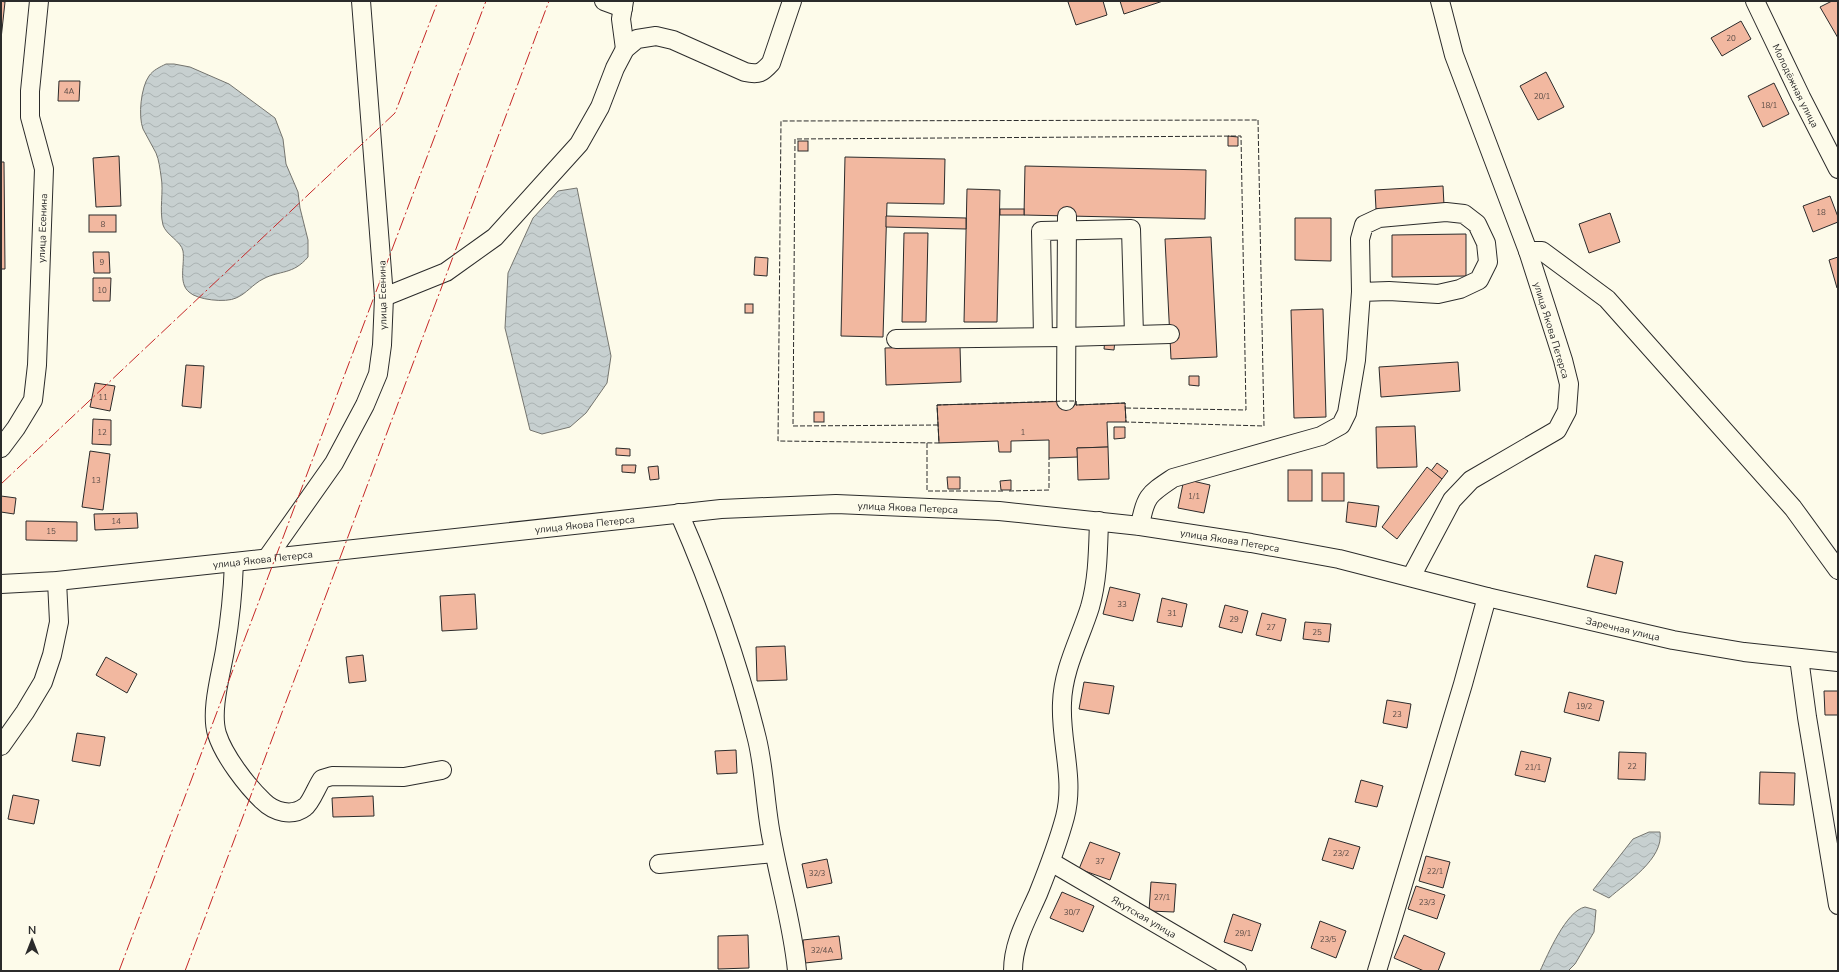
<svg xmlns="http://www.w3.org/2000/svg" width="1839" height="972" viewBox="0 0 1839 972" font-family="'Nunito Sans',sans-serif">
  <defs>
    <pattern id="water-waves" width="16" height="10" patternUnits="userSpaceOnUse"><rect width="16" height="10" fill="#c7d0d0"/><path d="M0 5q4-4 8 0t8 0" fill="none" stroke="#abb3b3"/></pattern>
  </defs>
  <rect width="100%" height="100%" fill="#fdfbea"/>
  <g fill="url(#water-waves)" stroke="#74746e">
    <path d="M 166,64 L 174,64 L 190,67 L 229,84 L 275,118 L 283,139 L 286,164 L 298,192 L 300,208 L 308,240 L 308,257 C 293,275 280,270 263,279 C 253,284 246,294 236,298 C 226,303 197,300 189,292 C 178,283 185,264 183,251 C 181,241 166,235 163,225 C 159,209 164,192 161,176 C 160,169 159,160 156,153 C 152,145 147,137 143,129 C 138,116 141,87 149,76 C 153,70 160,67 166,64 Z"/>
    <path d="M 577,188 L 611,356 L 607,383 L 586,413 L 570,427 L 542,434 L 530,430 L 505,328 L 508,273 L 533,218 L 558,191 Z"/>
    <path d="M 1649,832 L 1660,832 C 1664,859 1627,882 1609,898 L 1593,890 L 1633,839 Z"/>
    <path d="M 1585,907 L 1596,910 L 1594,932 L 1575,964 L 1568,971 L 1540,971 C 1548,954 1566,911 1585,907 Z"/>
  </g>
  <g fill="#f2b8a0" stroke="#2b2b2b">
    <path d="M 1,1 L 5,2 L 1,39 Z"/>
    <path d="M 1071,1 L 1103,1 L 1107,15 L 1076,25 L 1068,2 Z"/>
    <path d="M 1120,1 L 1163,1 L 1124,14 Z"/>
    <path d="M 1832,1 L 1838,1 L 1838,38 L 1820,7 Z"/>
    <path d="M 1741,21 L 1751,39 L 1722,56 L 1711,38 Z"/>
    <path d="M 1546,72 L 1564,107 L 1538,120 L 1520,86 Z"/>
    <path d="M 59,81 L 80,81 L 79,101 L 58,101 Z"/>
    <path d="M 1774,83 L 1789,114 L 1763,127 L 1748,96 Z"/>
    <path d="M 1228,136 L 1238,137 L 1238,146 L 1228,146 Z"/>
    <rect x="798" y="141" width="10" height="10"/>
    <path d="M 119,156 L 121,206 L 96,207 L 93,158 Z"/>
    <path d="M 845,157 L 945,159 L 944,204 L 887,203 L 883,337 L 841,336 Z"/>
    <path d="M 1,162 L 4,162 L 5,269 L 1,269 Z"/>
    <path d="M 1025,166 L 1206,170 L 1205,219 L 1024,215 Z"/>
    <path d="M 1443,186 L 1444,205 L 1376,209 L 1375,190 Z"/>
    <path d="M 967,189 L 1000,190 L 997,322 L 964,322 Z"/>
    <path d="M 1830,196 L 1838,217 L 1838,222 L 1813,232 L 1803,206 Z"/>
    <rect x="1000" y="209" width="24" height="6"/>
    <path d="M 1610,213 L 1620,242 L 1589,253 L 1579,224 Z"/>
    <rect x="89" y="215" width="27" height="17"/>
    <path d="M 886,216 L 966,218 L 966,229 L 886,227 Z"/>
    <path d="M 1295,218 L 1331,218 L 1331,261 L 1295,260 Z"/>
    <path d="M 904,233 L 928,233 L 926,322 L 902,322 Z"/>
    <path d="M 1466,234 L 1466,276 L 1392,277 L 1392,235 Z"/>
    <path d="M 1211,237 L 1217,357 L 1171,359 L 1165,239 Z"/>
    <path d="M 93,252 L 109,252 L 110,273 L 94,273 Z"/>
    <path d="M 755,257 L 768,258 L 767,276 L 754,275 Z"/>
    <path d="M 1838,257 L 1838,288 L 1837,288 L 1829,260 Z"/>
    <path d="M 93,278 L 111,278 L 110,301 L 93,301 Z"/>
    <rect x="745" y="304" width="8" height="9"/>
    <path d="M 1323,309 L 1326,417 L 1294,418 L 1291,310 Z"/>
    <path d="M 1105,339 L 1115,340 L 1114,350 L 1104,349 Z"/>
    <path d="M 960,346 L 961,382 L 886,385 L 885,348 Z"/>
    <path d="M 1458,362 L 1460,391 L 1381,397 L 1379,367 Z"/>
    <path d="M 186,365 L 204,366 L 201,408 L 182,406 Z"/>
    <path d="M 1189,376 L 1199,376 L 1199,386 L 1189,385 Z"/>
    <path d="M 95,383 L 115,386 L 110,411 L 90,407 Z"/>
    <path d="M 1076,401 L 1076,405 L 1125,403 L 1126,422 L 1107,422 L 1108,447 L 1077,448 L 1078,457 L 1049,458 L 1049,440 L 1011,441 L 1011,452 L 999,452 L 998,441 L 939,443 L 937,405 Z"/>
    <rect x="814" y="412" width="10" height="10"/>
    <path d="M 93,419 L 111,420 L 111,445 L 92,444 Z"/>
    <path d="M 1415,426 L 1417,467 L 1377,468 L 1376,427 Z"/>
    <path d="M 1114,427 L 1125,427 L 1125,438 L 1114,439 Z"/>
    <path d="M 1108,447 L 1109,479 L 1078,480 L 1077,448 Z"/>
    <path d="M 616,448 L 630,449 L 630,456 L 616,455 Z"/>
    <path d="M 90,451 L 110,454 L 103,510 L 82,507 Z"/>
    <path d="M 1437,463 L 1448,471 L 1442,479 L 1431,471 Z"/>
    <path d="M 622,465 L 636,465 L 635,473 L 622,472 Z"/>
    <path d="M 658,466 L 659,479 L 650,480 L 648,467 Z"/>
    <path d="M 1427,467 L 1442,479 L 1397,539 L 1382,527 Z"/>
    <rect x="1288" y="470" width="24" height="31"/>
    <rect x="1322" y="473" width="22" height="28"/>
    <path d="M 947,477 L 960,477 L 960,489 L 948,489 Z"/>
    <path d="M 1184,479 L 1210,485 L 1204,513 L 1178,508 Z"/>
    <path d="M 1011,480 L 1011,490 L 1001,490 L 1000,481 Z"/>
    <path d="M 1,496 L 16,498 L 14,514 L 1,512 Z"/>
    <path d="M 1348,502 L 1379,506 L 1376,527 L 1346,522 Z"/>
    <path d="M 137,513 L 138,528 L 95,530 L 94,514 Z"/>
    <path d="M 26,521 L 77,522 L 77,541 L 26,540 Z"/>
    <path d="M 1595,555 L 1623,562 L 1616,594 L 1587,587 Z"/>
    <path d="M 1110,587 L 1140,594 L 1133,621 L 1103,614 Z"/>
    <path d="M 475,594 L 477,629 L 442,631 L 440,596 Z"/>
    <path d="M 1162,598 L 1187,604 L 1182,627 L 1157,622 Z"/>
    <path d="M 1225,605 L 1248,611 L 1242,633 L 1219,627 Z"/>
    <path d="M 1262,613 L 1286,619 L 1281,641 L 1256,635 Z"/>
    <path d="M 1305,622 L 1331,624 L 1329,642 L 1303,639 Z"/>
    <path d="M 785,646 L 787,680 L 757,681 L 756,647 Z"/>
    <path d="M 363,655 L 366,681 L 349,683 L 346,657 Z"/>
    <path d="M 106,657 L 137,674 L 127,693 L 96,675 Z"/>
    <path d="M 1084,682 L 1114,686 L 1109,714 L 1079,709 Z"/>
    <path d="M 1824,691 L 1838,691 L 1838,715 L 1825,715 Z"/>
    <path d="M 1569,692 L 1604,701 L 1599,721 L 1564,712 Z"/>
    <path d="M 1387,700 L 1411,704 L 1407,728 L 1383,723 Z"/>
    <path d="M 77,733 L 105,737 L 100,766 L 72,761 Z"/>
    <path d="M 736,750 L 737,773 L 717,774 L 715,751 Z"/>
    <path d="M 1521,751 L 1551,758 L 1545,782 L 1515,775 Z"/>
    <path d="M 1619,752 L 1646,753 L 1645,780 L 1618,779 Z"/>
    <path d="M 1760,772 L 1795,773 L 1794,805 L 1759,804 Z"/>
    <path d="M 1361,780 L 1383,786 L 1377,807 L 1355,802 Z"/>
    <path d="M 13,795 L 39,800 L 34,824 L 8,819 Z"/>
    <path d="M 373,796 L 374,816 L 333,817 L 332,798 Z"/>
    <path d="M 1329,838 L 1360,847 L 1353,869 L 1322,860 Z"/>
    <path d="M 1090,842 L 1120,853 L 1110,880 L 1079,869 Z"/>
    <path d="M 1426,856 L 1450,862 L 1443,888 L 1419,881 Z"/>
    <path d="M 827,859 L 832,883 L 807,888 L 802,864 Z"/>
    <path d="M 1151,882 L 1176,884 L 1174,912 L 1149,911 Z"/>
    <path d="M 1416,886 L 1445,895 L 1437,919 L 1408,909 Z"/>
    <path d="M 1062,892 L 1094,906 L 1083,932 L 1050,918 Z"/>
    <path d="M 1233,914 L 1261,924 L 1252,951 L 1224,942 Z"/>
    <path d="M 1320,921 L 1346,931 L 1336,958 L 1311,948 Z"/>
    <path d="M 748,935 L 749,968 L 718,969 L 718,936 Z"/>
    <path d="M 1404,935 L 1445,953 L 1438,971 L 1424,971 L 1394,958 Z"/>
    <path d="M 839,936 L 842,959 L 805,963 L 803,940 Z"/>
  </g>
  <g fill="none" stroke-linecap="round" stroke-linejoin="round">
    <defs>
      <g id="minor">
        <path d="M 604,1 L 623,8"/>
        <path d="M 624,1 L 621,19 L 625,49"/>
        <path d="M 1440,1 L 1454,55 L 1528,251 L 1542,251 L 1607,299 L 1793,508 L 1838,570"/>
        <path id="s1" d="M 1755,1 L 1801,97 L 1838,169"/>
        <path d="M 384,297 L 446,272 L 495,237 L 579,144 L 600,107 L 615,68 L 625,49 L 637,39 L 656,36 L 673,40 L 745,72 C 759,75 762,73 771,63 L 792,1"/>
        <path d="M 1043,337 L 1041,231 L 1131,229 L 1134,335"/>
        <path d="M 896,339 L 1067,337 L 1170,334"/>
        <path d="M 1066,401 L 1067,216"/>
        <path id="s2" d="M 1,448 L 16,428 L 33,400 L 37,365 L 44,169 L 30,117 L 30,91 L 39,1"/>
        <path d="M 679,513 C 711,586 738,661 757,739 C 765,772 765,807 772,840 C 780,884 793,927 797,971"/>
        <path d="M 1140,526 C 1145,496 1149,494 1173,478 L 1321,436 L 1341,425 L 1347,413 L 1356,360 L 1361,292 L 1360,239 L 1364,225 L 1379,218 L 1446,212 L 1464,214 L 1477,224 L 1486,243 L 1488,262 L 1479,280 L 1460,289 L 1438,294 L 1389,291 L 1361,292"/>
        <path d="M 267,558 L 334,463 L 365,405 L 378,374 L 382,345 L 384,297 L 361,1"/>
        <path d="M 234,562 C 233,592 230,621 225,650 C 221,674 210,711 217,734 C 224,756 247,786 263,801 C 274,812 292,817 305,807 C 311,803 317,786 322,779 L 332,776 L 404,777 L 442,770"/>
        <path d="M 1411,577 L 1452,500 L 1471,480 L 1557,430 L 1567,411 L 1569,384 L 1563,360 L 1528,251"/>
        <path id="s3" d="M 1,584 L 57,581 L 234,562 L 721,509 L 836,504 L 999,511 L 1140,526 L 1251,543 L 1339,559 L 1487,597 L 1673,640 L 1744,652 L 1838,662"/>
        <path d="M 1799,658 L 1807,717 L 1838,905"/>
        <path d="M 1,746 L 25,712 L 43,682 L 52,655 L 59,622 L 57,581"/>
        <path id="s4" d="M 1051,862 L 1237,971"/>
        <path d="M 659,864 L 774,853"/>
        <path d="M 1013,971 C 1013,943 1027,919 1038,894 C 1048,869 1058,843 1065,817 C 1075,779 1060,741 1062,703 C 1063,669 1080,639 1090,607 C 1098,579 1098,550 1099,521"/>
        <path d="M 1377,971 L 1463,684 L 1487,597"/>
      </g>
    </defs>
    <use href="#minor" stroke="#2b2b2b" stroke-width="20"/>
    <use href="#minor" stroke="#fdfbea" stroke-width="18"/>
    <g stroke="#2b2b2b" stroke-width="1" stroke-dasharray="5 2" stroke-linecap="butt">
      <path d="M 1258,120 L 1264,426 L 1126,422 L 1125,403 L 1076,405 L 1076,401 L 1066,401 L 937,405 L 939,443 L 778,441 L 781,121 Z"/>
      <path d="M 938,425 L 793,426 L 795,139 L 1241,136 L 1246,410 L 1125,408"/>
      <path d="M 927,443 L 927,491 L 1003,491"/>
      <path d="M 1009,491 L 1049,490 L 1049,458"/>
    </g>
    <g stroke="#c62828" stroke-width="1" stroke-dasharray="14 3 2 3" stroke-linecap="butt">
      <path d="M 1,484 L 395,113 L 438,1"/>
      <path d="M 119,971 L 486,1"/>
      <path d="M 185,971 L 549,1"/>
    </g>
  </g>
  <g text-anchor="middle" stroke-width="3" stroke-linejoin="round" paint-order="stroke">
    <g font-size="8" fill="#5d4e48">
      <text x="1731" y="41">20</text>
      <text x="69" y="94">4А</text>
      <text x="1542" y="99">20/1</text>
      <text x="1769" y="108">18/1</text>
      <text x="1821" y="215">18</text>
      <text x="103" y="227">8</text>
      <text x="102" y="265">9</text>
      <text x="102" y="293">10</text>
      <text x="103" y="400">11</text>
      <text x="102" y="435">12</text>
      <text x="1023" y="435">1</text>
      <text x="96" y="483">13</text>
      <text x="1194" y="499">1/1</text>
      <text x="116" y="524">14</text>
      <text x="51" y="534">15</text>
      <text x="1122" y="607">33</text>
      <text x="1172" y="616">31</text>
      <text x="1234" y="622">29</text>
      <text x="1271" y="630">27</text>
      <text x="1317" y="635">25</text>
      <text x="1584" y="709">19/2</text>
      <text x="1397" y="717">23</text>
      <text x="1632" y="769">22</text>
      <text x="1533" y="770">21/1</text>
      <text x="1341" y="856">23/2</text>
      <text x="1100" y="864">37</text>
      <text x="1435" y="874">22/1</text>
      <text x="817" y="876">32/3</text>
      <text x="1162" y="900">27/1</text>
      <text x="1427" y="905">23/3</text>
      <text x="1072" y="915">30/7</text>
      <text x="1243" y="936">29/1</text>
      <text x="1328" y="942">23/5</text>
      <text x="822" y="953">32/4А</text>
    </g>
    <g font-size="10" fill="#2b2b2b" stroke="#fdfbea">
      <text dy="4" stroke="none"><textPath href="#s1" startOffset="94">Молодёжная улица</textPath></text>
      <text dy="4" stroke="none"><textPath href="#s2" startOffset="230">улица Есенина</textPath></text>
      <text transform="translate(382 295) rotate(-91)" y="4">улица Есенина</text>
      <text transform="translate(1552 330) rotate(73)" y="4">улица Якова Петерса</text>
      <text dy="4" stroke="none"><textPath href="#s3" startOffset="911">улица Якова Петерса</textPath></text>
      <text dy="4" stroke="none"><textPath href="#s3" startOffset="587">улица Якова Петерса</textPath></text>
      <text dy="4" stroke="none"><textPath href="#s3" startOffset="1235">улица Якова Петерса</textPath></text>
      <text dy="4" stroke="none"><textPath href="#s3" startOffset="263">улица Якова Петерса</textPath></text>
      <text dy="4" stroke="none"><textPath href="#s3" startOffset="1638">Заречная улица</textPath></text>
      <text dy="4" stroke="none"><textPath href="#s4" startOffset="108">Якутская улица</textPath></text>
    </g>
  </g>
  <rect width="1839" height="972" fill="none" stroke="#2b2b2b" stroke-width="4"/>
  <g transform="translate(32 940)" stroke="#fdfbea" stroke-width="3" paint-order="stroke">
  <path d="M0-3L7 15L0 10L-7 15Z" fill="#2b2b2b"/>
  <text y="-6" font-size="11" font-weight="bold" text-anchor="middle" fill="#2b2b2b">N</text>
  </g>
</svg>
